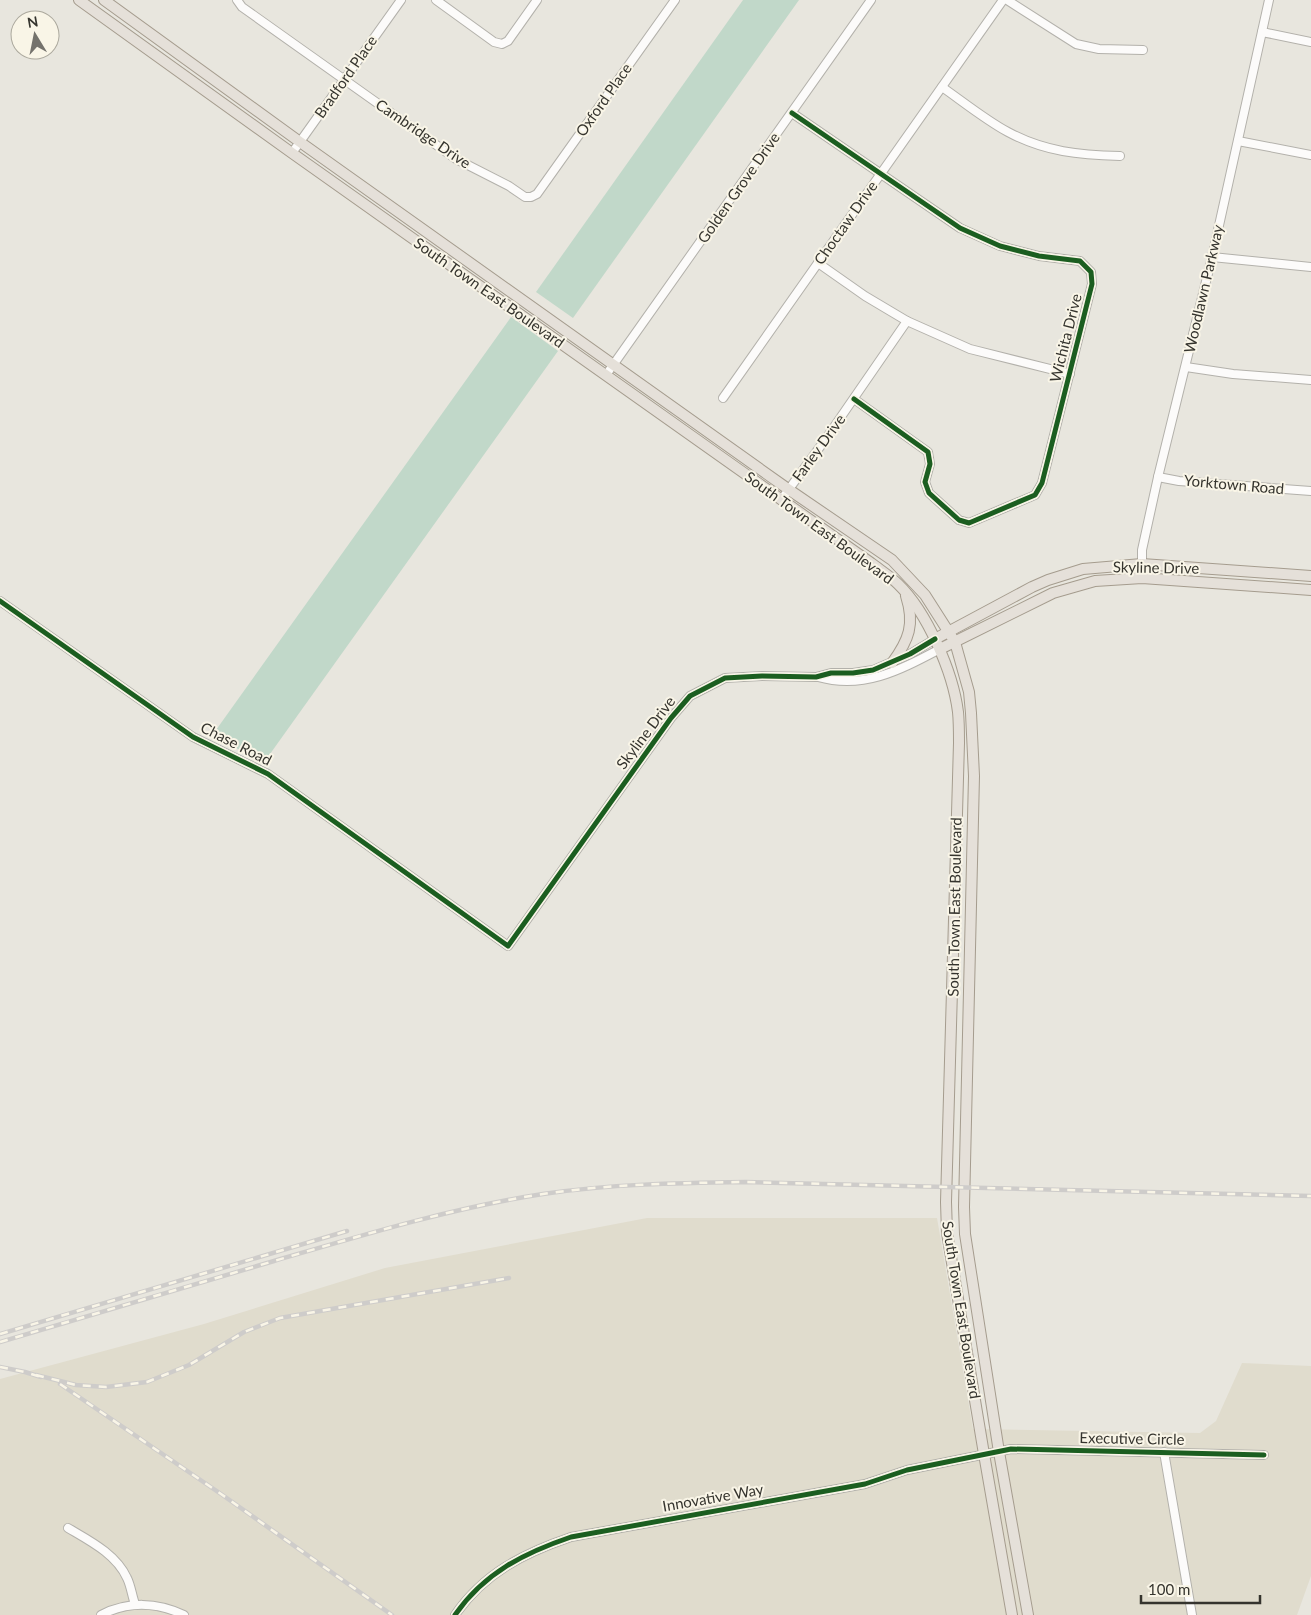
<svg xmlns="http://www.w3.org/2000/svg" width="1311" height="1615" viewBox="0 0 1311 1615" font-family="Lato,sans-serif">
  <rect width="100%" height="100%" fill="#e8e6de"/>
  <path fill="#e0dccd" d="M 647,1218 L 937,1218 L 973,1429 L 1200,1433 L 1216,1421 L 1242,1363 L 1311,1366 L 1311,1576 L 1297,1615 L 0,1615 L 0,1379 L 204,1324 L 385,1268 Z"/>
  <g fill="#c1d8c9">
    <path d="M 743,0 L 799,0 L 573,318 L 536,292 Z"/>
    <path d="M 511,317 L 558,351 L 265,761 L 211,737 Z"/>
  </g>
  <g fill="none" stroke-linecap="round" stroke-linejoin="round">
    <defs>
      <g id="minor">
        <path d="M 237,0 L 242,7 L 456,159 L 509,186 L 525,197 L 531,197 L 537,194 L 675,0"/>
        <path d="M 436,0 L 494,42 L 502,44 L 508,41 L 537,0"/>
        <path d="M 1007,0 L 1076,44 L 1099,49 L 1143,50"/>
        <path d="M 1262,32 L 1311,42"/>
        <path d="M 942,87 C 962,101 987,121 1008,132 C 1045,152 1080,155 1120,156"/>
        <path d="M 792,113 L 960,228 L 1000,246 L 1039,256 L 1080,261 L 1091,272 L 1092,284 L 1042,483 L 1035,495 L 969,523 L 959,520 L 929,493 L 925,482 L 930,464 L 928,452 L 854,399"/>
        <path d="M 1238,141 L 1311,155"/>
        <path d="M 292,153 L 401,0"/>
        <path d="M 1212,257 L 1311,267"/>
        <path d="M 818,263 L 865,296 L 907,321 L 970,349 L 1070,374"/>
        <path d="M 1186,367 L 1233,374 L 1311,380"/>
        <path d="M 606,375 L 871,0"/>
        <path d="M 723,398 L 1003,0"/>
        <path d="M 1158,477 L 1179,481 L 1311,491"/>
        <path d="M 781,500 L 825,440 L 907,321"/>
        <path d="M 1142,578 L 1142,550 L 1158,477 L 1212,257 L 1269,0"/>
        <path d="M 0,601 L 193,737 L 268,774 L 508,946 L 671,718 L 690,696 L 725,678 L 762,676 L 816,677 L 831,673 L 853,673 L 873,670 L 910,654 L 935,639"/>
        <path d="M 818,677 C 864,690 900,670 940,649"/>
        <path d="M 1164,1452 L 1192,1615"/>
        <path d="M 68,1528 C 90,1541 116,1554 127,1578 C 131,1586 132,1596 135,1604"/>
        <path d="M 101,1615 C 128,1601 157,1602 184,1615"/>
        <path d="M 455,1615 C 484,1573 524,1553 571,1537 L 865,1484 L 907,1470 L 1011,1449 L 1264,1455"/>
      </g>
      <g id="major">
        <path d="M 79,0 L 292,153 L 871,563 C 880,570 890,576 898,584 C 927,612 953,672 958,712 C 959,722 959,733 959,743 L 946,1202 L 947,1233 L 984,1454 L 1012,1615"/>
        <path d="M 104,0 L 300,142 L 788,489 L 892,560 L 925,595 L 955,642 L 969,692 L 971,713 L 974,776 L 964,1207 L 965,1234 L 999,1452 L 1028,1615"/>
        <path d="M 935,639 L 1032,587 L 1048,580 L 1083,569 L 1142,564 L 1311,576"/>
        <path d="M 940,649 L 1053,593 L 1095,581 L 1142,578 L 1311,590"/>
        <path d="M 892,663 C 909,640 915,624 906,596"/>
      </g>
    </defs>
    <use href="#minor" stroke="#b3b1ab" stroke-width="10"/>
    <use href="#major" stroke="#a59c8e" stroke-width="12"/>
    <use href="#minor" stroke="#fcfbfa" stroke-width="8"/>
    <use href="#major" stroke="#e5e0d9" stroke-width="10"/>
    <defs>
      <g id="rail">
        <path d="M 0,1334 L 347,1231"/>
        <path d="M 0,1342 C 91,1315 182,1288 274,1261 C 363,1235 451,1208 543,1194 C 610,1184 678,1183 746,1182 L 1311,1196"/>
        <path d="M 0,1367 L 25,1372 L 41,1377"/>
        <path d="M 36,1375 L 76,1385 L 106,1387 L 147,1382 L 189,1365 L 244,1332 L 280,1318 L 509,1278"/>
        <path d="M 60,1384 L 221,1494 L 392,1615"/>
      </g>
    </defs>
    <use href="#rail" stroke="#ceccca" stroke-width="4.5"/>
    <use href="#rail" stroke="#f9f5e7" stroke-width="2.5" stroke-dasharray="8" stroke-linecap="butt"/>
    <defs>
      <g id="cycleway">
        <path d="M 792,113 L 960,228 L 1000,246 L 1039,256 L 1080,261 L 1091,272 L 1092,284 L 1042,483 L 1035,495 L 969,523 L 959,520 L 929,493 L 925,482 L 930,464 L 928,452 L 854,399"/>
        <path d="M 0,601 L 193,737 L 268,774 L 508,946 L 671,718 L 690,696 L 725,678 L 762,676 L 816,677 L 831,673 L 853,673 L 873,670 L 910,654 L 935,639"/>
        <path d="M 455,1615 C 484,1573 524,1553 571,1537 L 865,1484 L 907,1470 L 1011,1449 L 1264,1455"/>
      </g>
    </defs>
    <use href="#cycleway" stroke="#f9f5e7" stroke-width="8"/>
    <use href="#cycleway" stroke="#1b5e20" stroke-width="5"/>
  </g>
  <g text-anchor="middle" stroke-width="4" stroke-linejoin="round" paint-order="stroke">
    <g font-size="15" fill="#35342e" stroke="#f9f5e7">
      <text transform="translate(346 77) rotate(-55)" y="5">Bradford Place</text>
      <text transform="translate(604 100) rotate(-55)" y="5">Oxford Place</text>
      <text transform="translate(423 134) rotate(34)" y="5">Cambridge Drive</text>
      <text transform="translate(739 188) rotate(-55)" y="5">Golden Grove Drive</text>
      <text transform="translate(846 223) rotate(-55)" y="5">Choctaw Drive</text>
      <text transform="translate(1204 289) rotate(-77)" y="5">Woodlawn Parkway</text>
      <text transform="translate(489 293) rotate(35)" y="5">South Town East Boulevard</text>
      <text transform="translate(1066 338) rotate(-76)" y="5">Wichita Drive</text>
      <text transform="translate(819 448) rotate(-54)" y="5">Farley Drive</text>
      <text transform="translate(1234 485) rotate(5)" y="5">Yorktown Road</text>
      <text transform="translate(819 528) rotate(36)" y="5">South Town East Boulevard</text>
      <text transform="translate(1156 568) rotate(1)" y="5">Skyline Drive</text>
      <text transform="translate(646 733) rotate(-53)" y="5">Skyline Drive</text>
      <text transform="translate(236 744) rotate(27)" y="5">Chase Road</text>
      <text transform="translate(955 907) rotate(-89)" y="5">South Town East Boulevard</text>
      <text transform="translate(961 1310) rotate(81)" y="5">South Town East Boulevard</text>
      <text transform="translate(1132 1439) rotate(1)" y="5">Executive Circle</text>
      <text transform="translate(713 1498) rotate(-10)" y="5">Innovative Way</text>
    </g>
  </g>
  <g transform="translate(35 35) rotate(350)"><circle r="24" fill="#f9f5e7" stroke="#aba89d"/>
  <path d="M0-4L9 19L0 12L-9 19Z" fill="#74726c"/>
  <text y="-8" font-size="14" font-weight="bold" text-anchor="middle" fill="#35342e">N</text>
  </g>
  <path d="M1141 1595v8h119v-8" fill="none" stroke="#35342e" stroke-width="2.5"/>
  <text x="1148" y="1595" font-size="15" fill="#35342e" stroke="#f9f5e7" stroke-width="4" paint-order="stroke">100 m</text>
</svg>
